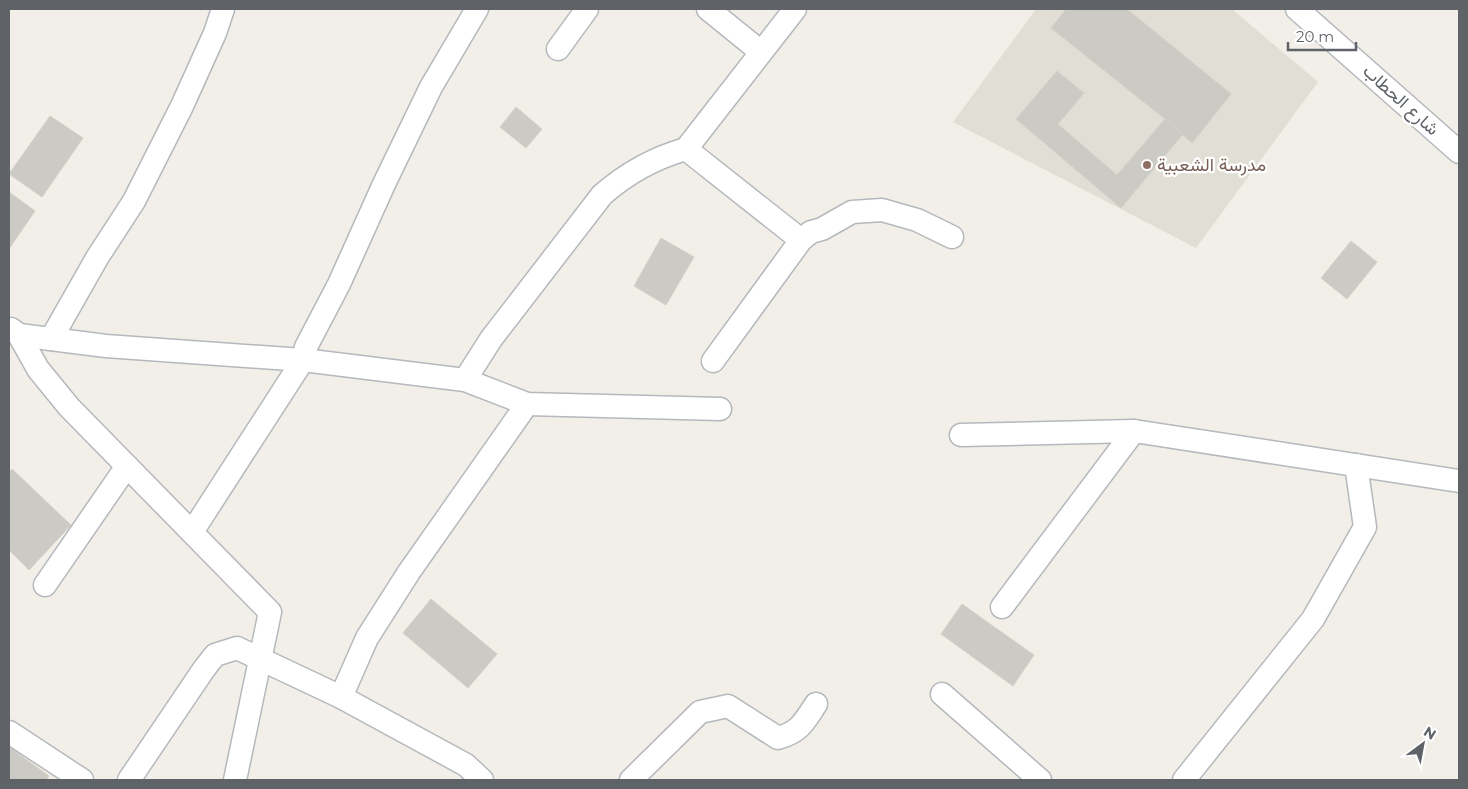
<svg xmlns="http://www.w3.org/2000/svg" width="1468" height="789" viewBox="0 0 1468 789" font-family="Montserrat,Vazirmatn,sans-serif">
  <rect width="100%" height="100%" fill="#f1efe8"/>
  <path fill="#e1ded6" d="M 1036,9 L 1232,9 L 1318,82 L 1196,248 L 953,122 Z"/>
  <g fill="#cccac5" stroke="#d6d1c6">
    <path d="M 1066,9 L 1127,9 L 1231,94 L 1192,143 L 1165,119 L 1051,28 Z"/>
    <path d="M 1057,71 L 1084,93 L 1058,124 L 1117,175 L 1165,119 L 1183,134 L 1121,208 L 1016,119 Z"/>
    <path d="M 516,107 L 542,129 L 526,148 L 500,127 Z"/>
    <path d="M 50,116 L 83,138 L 42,197 L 9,174 Z"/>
    <path d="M 9,192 L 35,211 L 9,249 Z"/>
    <path d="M 661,238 L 694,257 L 666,305 L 634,286 Z"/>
    <path d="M 1351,241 L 1377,262 L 1347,299 L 1321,278 Z"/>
    <path d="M 12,469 L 71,525 L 29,570 L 9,550 L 9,472 Z"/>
    <path d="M 431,599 L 497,654 L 468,688 L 403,633 Z"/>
    <path d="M 962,604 L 1034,655 L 1013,686 L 941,634 Z"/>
    <path d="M 9,747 L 49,776 L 46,780 L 9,780 Z"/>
  </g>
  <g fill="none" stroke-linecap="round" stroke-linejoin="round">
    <defs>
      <g id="minor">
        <path d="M 708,9 L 761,52"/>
        <path d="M 1297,9 L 1459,152"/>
        <path d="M 558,49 L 587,9"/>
        <path d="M 686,149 L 801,240"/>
        <path d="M 11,329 L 19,335 L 38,369 L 69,407 L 270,612 L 235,780"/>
        <path d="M 19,335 L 106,346 L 303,360 L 465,380 L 527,404 L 720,409"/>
        <path d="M 51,339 L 97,258 L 134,201 L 182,106 L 215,33 L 223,9"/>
        <path d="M 713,361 L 801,240 L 811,232 L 822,229 L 852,212 L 882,210 L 917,220 L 952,237"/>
        <path d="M 465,380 L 491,339 L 602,195 C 627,173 654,158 686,149 L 795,9"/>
        <path d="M 961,435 L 1134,431 L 1459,481"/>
        <path d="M 192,532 L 303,360 L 306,347 L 339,284 L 384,184 L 431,87 L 477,9"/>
        <path d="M 45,585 L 127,466"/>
        <path d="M 1002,607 L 1134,431"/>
        <path d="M 942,694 L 1040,780"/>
        <path d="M 341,697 L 367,638 L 409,572 L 527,404"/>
        <path d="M 9,732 L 82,780"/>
        <path d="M 129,780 L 204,669 L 215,655 L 237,648 L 341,697 L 466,765 L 482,780"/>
        <path d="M 631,780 L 700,712 L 728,706 L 778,738 C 800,732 804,722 816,704"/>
        <path d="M 1184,780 L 1313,619 L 1365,527 L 1356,465"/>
      </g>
    </defs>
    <use href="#minor" stroke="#b5b8bc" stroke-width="25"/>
    <use href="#minor" stroke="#fff" stroke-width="22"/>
  </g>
  <circle fill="#8d6e63" stroke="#fff" stroke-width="2" cx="1147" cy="165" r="5"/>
  <g text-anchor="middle" stroke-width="4.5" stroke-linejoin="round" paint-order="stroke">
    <g font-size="18" fill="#5f6368" stroke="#fff">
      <text transform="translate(1401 100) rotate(42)" y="6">شارع الحطاب</text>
    </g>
    <g font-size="18" fill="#785e54" stroke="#fff" text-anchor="start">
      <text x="1157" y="171">مدرسة الشعبية</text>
    </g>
  </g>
  <rect width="1468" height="789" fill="none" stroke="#5f6368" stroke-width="20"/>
  <g transform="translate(1423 744) rotate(32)" stroke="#ffffff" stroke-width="4" paint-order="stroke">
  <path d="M0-4L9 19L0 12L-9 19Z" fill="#5f6368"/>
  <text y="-8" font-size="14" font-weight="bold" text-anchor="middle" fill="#5f6368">N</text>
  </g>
  <path d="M1288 42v8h68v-8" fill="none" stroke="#5f6368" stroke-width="2.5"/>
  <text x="1296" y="42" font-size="15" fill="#5f6368" stroke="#ffffff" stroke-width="4" paint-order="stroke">20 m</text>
</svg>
